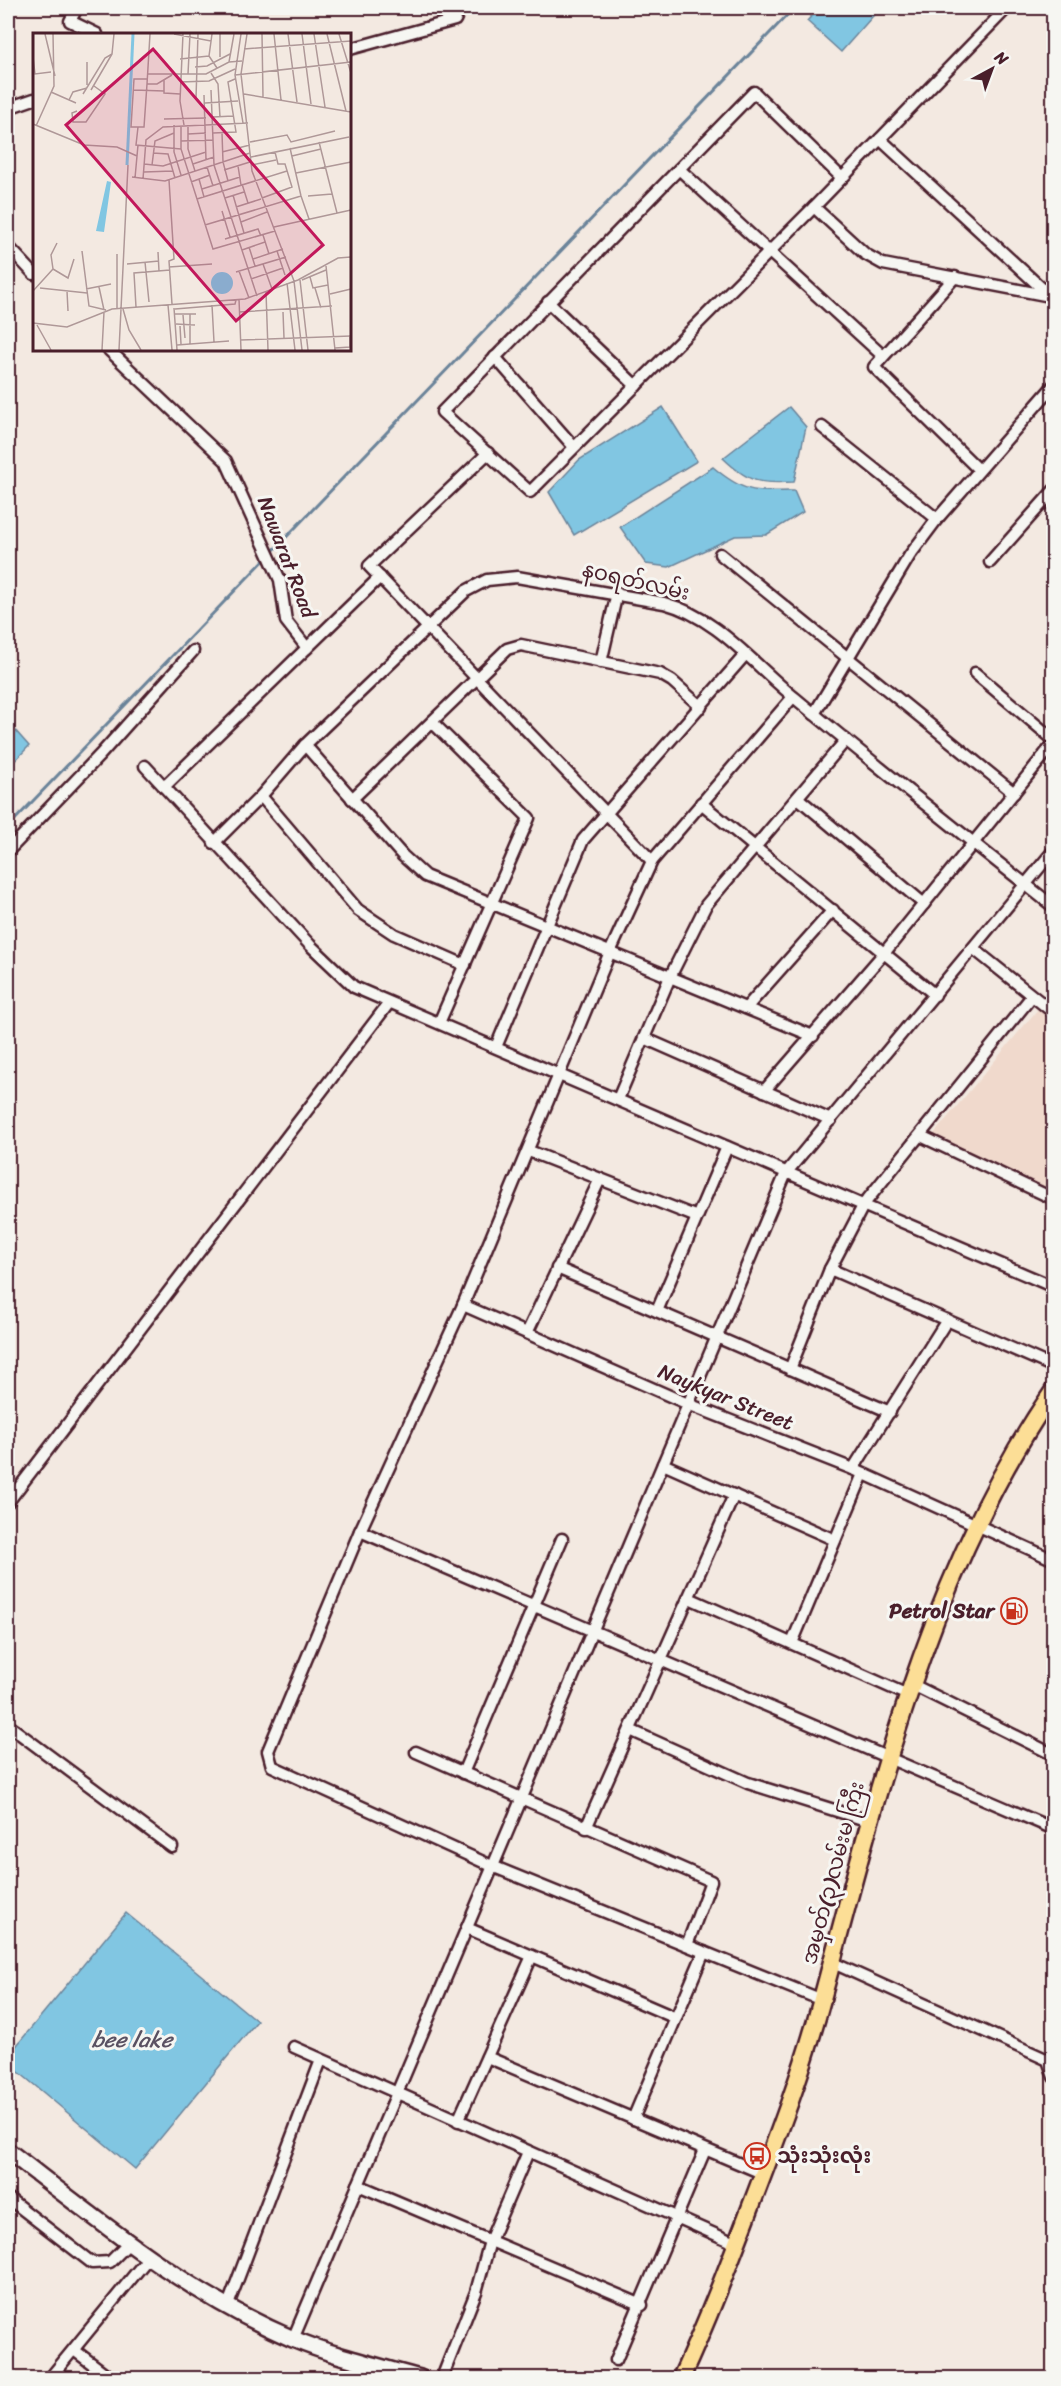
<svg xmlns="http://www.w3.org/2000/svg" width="1061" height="2386" viewBox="0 0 1061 2386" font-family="Sriracha,'Noto Sans Myanmar',sans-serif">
  <rect width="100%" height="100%" fill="#f3e9e1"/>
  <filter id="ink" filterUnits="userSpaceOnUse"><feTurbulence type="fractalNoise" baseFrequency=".0167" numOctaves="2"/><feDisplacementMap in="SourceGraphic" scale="12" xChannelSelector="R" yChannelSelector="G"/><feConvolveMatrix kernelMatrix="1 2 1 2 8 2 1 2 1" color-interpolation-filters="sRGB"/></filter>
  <g filter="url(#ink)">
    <path fill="#f0d9cc" d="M 1038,1009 L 1053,1021 L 1053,1193 L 933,1135 Z"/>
    <g fill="#81c6e2" stroke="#6b8399" stroke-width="1.5">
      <path d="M 819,8 L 880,8 L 841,52 L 807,21 Z"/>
      <path d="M 663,407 L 697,461 L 574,535 L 549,492 L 579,460 Z"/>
      <path d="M 789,407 L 806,427 L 794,482 C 759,484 749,483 723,458 Z"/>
      <path d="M 713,467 C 744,493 754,492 794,491 L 803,512 L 766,535 L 735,536 L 669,567 L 646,564 L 620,527 Z"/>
      <path d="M 14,729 L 29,746 L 8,768 L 8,735 Z"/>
      <path d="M 126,1913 L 257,2021 L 135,2169 L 8,2063 L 8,2056 Z"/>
    </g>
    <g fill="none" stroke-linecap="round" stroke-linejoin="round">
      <path stroke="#6b8399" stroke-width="3" d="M 8,827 L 794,8"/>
      <defs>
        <g id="street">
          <path d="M 77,8 L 70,21 L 97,34"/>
          <path d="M 350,49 L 455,20 L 460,8"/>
          <path d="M 8,108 L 34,99"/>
          <path d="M 880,139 L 1049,295"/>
          <path d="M 679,169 L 883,356"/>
          <path d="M 842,178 L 754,92 L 442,412 L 530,492 L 814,207 L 1007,8"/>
          <path d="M 814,207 L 865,254 L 883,264 L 1050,296"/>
          <path d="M 8,246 L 34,274"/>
          <path d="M 955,277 L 874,367 L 979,470"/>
          <path d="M 548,302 L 636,386"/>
          <path d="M 109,350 L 226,461 L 280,580 L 286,621 L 307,648"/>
          <path d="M 495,357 L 574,447"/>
          <path d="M 822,427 L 937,519"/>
          <path d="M 488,453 L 369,566 L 652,861"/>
          <path d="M 720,554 L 1014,793"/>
          <path d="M 990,562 L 1054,490"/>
          <path d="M 601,662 L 617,593"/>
          <path d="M 975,673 L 1054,740"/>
          <path d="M 793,697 L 652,861 L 610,952 L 463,1305 L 360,1531 L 268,1751 L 272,1766 L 492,1866 L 822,2000"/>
          <path d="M 814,714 L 910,555 L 937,519 L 1054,385"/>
          <path d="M 432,722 L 529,818 L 439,1023"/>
          <path d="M 305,745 L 403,856 L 425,876 L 813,1036"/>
          <path d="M 145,766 L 310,945 L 354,987 L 1054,1287"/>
          <path d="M 164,787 L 380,577"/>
          <path d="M 261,796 L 358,910 L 394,934 L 465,965"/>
          <path d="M 798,798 L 924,904"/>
          <path d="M 352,799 L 507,649 L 521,645 L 660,674 L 672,681 L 701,707"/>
          <path d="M 701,803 L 935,995"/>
          <path d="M 214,843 L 261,796 L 305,745 L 466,591 L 487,580 L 517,577 L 664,603 C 717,617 753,664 795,698 C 880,769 967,838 1054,907"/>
          <path d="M 8,851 L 100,755 L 193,651"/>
          <path d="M 974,949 L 1054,1013"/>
          <path d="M 746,1008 L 833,910"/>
          <path d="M 644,1038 L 831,1120"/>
          <path d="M 496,1047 L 583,840 L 745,655"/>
          <path d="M 764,1091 L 885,952 L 1054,743"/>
          <path d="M 618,1099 L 670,977 L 706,905 L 846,740"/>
          <path d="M 921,1136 L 1054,1199"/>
          <path d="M 529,1151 L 697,1217"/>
          <path d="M 557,1268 L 890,1412"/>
          <path d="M 830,1269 L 1054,1367"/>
          <path d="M 463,1305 L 688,1404 L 853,1469 L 1054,1560"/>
          <path d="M 657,1311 L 727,1147"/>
          <path d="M 527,1333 L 600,1179"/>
          <path d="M 790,1369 L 830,1269 L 864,1204 L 1032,996"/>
          <path d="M 663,1464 L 835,1540"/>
          <path d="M 853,1469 L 947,1320"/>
          <path d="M 8,1502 L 389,1003"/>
          <path d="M 360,1531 L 1054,1829"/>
          <path d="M 689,1598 L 910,1696"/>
          <path d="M 792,1643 L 863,1474"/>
          <path d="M 913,1685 L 1054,1755"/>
          <path d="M 8,1725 L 172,1847"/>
          <path d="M 630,1730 L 748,1783 L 869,1821"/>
          <path d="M 416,1752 L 711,1881 L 687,1945"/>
          <path d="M 463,1773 L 562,1539"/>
          <path d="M 586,1828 L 734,1495"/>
          <path d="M 467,1928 L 676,2018"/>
          <path d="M 831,1962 L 1048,2060 L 1054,2077"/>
          <path d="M 294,2047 L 737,2244"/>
          <path d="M 487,2057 L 764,2174"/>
          <path d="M 633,2119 L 704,1952"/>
          <path d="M 458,2121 L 532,1956"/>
          <path d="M 358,2185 L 642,2305"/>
          <path d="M 8,2198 L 92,2263 L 110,2262 L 129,2243"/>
          <path d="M 228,2305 L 321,2060"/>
          <path d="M 293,2339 L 786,1173 L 1054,850"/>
          <path d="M 74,2350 L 111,2378"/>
          <path d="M 616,2360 L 705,2150"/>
          <path d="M 50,2378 L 149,2257"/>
          <path d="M 369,2378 L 378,2367"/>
          <path d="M 442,2378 L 476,2292 L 490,2241 L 528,2152"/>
        </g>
        <path id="secondary" d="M 8,2151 C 98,2220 187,2294 293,2339 C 334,2356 377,2366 420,2378"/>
        <path id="primary" d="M 681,2378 C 707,2322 729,2264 751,2206 C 777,2138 803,2070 822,1999 C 878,1791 929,1571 1054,1390"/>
      </defs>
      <use href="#street" stroke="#4a1f2b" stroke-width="15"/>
      <use href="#secondary" stroke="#4a1f2b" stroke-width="20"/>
      <use href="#primary" stroke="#4a1f2b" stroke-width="21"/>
      <use href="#street" stroke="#f6f6f2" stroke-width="10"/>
      <use href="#secondary" stroke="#f6f6f2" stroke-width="15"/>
      <use href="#primary" stroke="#fcde96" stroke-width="16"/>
    </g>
  </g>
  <defs>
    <symbol id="fuel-ring" viewBox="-11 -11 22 22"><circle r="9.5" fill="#f6f6f2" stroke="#c8321e" stroke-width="1.5"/><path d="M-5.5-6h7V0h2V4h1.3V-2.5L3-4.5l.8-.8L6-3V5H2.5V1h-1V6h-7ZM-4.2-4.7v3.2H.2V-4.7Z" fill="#c8321e"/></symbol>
    <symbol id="bus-ring" viewBox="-11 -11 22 22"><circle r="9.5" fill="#f6f6f2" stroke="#c8321e" stroke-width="1.5"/><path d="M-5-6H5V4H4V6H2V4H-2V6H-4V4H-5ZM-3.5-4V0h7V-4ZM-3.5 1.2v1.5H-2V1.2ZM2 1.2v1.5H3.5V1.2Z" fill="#c8321e"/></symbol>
  </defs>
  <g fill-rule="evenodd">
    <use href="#fuel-ring" x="999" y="1596" width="30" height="30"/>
    <use href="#bus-ring" x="742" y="2141" width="30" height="30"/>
  </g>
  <g text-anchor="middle" stroke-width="6" stroke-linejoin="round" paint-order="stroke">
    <g font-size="21" fill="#4a1f2b" stroke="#f6f6f2">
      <text transform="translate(287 557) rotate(69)" y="7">Nawarat Road</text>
      <text transform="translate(636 581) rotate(13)" y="7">နဝရတ်လမ်း</text>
      <text transform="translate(726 1397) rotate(22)" y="7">Naykyar Street</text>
      <text transform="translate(833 1873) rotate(-75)" y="7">အမှတ်(၃)လမ်းမ ကြီး</text>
    </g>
    <g font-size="21" font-weight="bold" fill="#4a1f2b" stroke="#f6f6f2" text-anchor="end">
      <text x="994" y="1618">Petrol Star</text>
      <text x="777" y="2163" text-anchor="start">သုံးသုံးလုံး</text>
    </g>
    <g font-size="22" font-style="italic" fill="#5a5162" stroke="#f6f6f2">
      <text x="132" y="2047">bee lake</text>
    </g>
  </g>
  <g transform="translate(33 33)">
    <rect width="318" height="318" fill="#f3e9e1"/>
    <path d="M 74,148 L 78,149 L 71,199 L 63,198 ZM178 250a11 11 0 1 1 22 0a11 11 0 1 1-22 0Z" fill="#81c6e2"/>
    <path fill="none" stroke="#81c6e2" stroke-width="3" d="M 94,132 L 100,1"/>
    <path fill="none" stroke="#af9898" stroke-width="1.5" d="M 12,1 L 22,43M 141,1 L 178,8M 150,1 L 147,68 L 151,92M 179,1 L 176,23 L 184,35M 187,1 L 187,24M 208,1 L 202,42 L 210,90M 214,1 L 208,41 L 219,138 L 261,248 L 269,317M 229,1 L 230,64M 241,1 L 248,67M 255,1 L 264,69M 269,1 L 278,71M 281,1 L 292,74M 294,1 L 313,78M 306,1 L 318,40M 211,16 L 318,8M 0,24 L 2,41 L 18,39M 147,26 L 176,23M 196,29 L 201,1M 162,34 L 174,33 L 197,21M 178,40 L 185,51 L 187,84M 115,41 L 173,41 L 196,29 L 209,28M 155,41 L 157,1M 202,42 L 318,29M 115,46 L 101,46 L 98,94 L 111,94 L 114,51 L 117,1M 131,47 L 131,60 L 147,61M 147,49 L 176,48 L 202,36M 114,51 L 124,51 L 139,42M 54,52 L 54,29M 58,57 L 79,21M 101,57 L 131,58M 178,57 L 181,132 L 224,263M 18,59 L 43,70M 50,61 L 72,25 L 79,21 L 81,1M 211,61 L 318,79M 171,62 L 173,127M 163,65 L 165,1M 36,67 L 40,59 L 54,55M 172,70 L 205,68M 44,78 L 39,80 L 40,89 L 53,89 L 72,61 L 61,53M 180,84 L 200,83M 131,86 L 173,85M 0,91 L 51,112 L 84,114 L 104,123M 141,92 L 141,119 L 148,142M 155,92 L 155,116 L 162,138M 3,93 L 21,53 L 20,1M 148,93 L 148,116 L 180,216 L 242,198M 105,94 L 103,112 L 148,116M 180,100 L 203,99 L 195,49 L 202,46M 189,100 L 190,129 L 195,148M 155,101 L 173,100M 148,108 L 180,107M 217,109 L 254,102 L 258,109 L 302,98M 286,109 L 304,180M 257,115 L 268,163M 189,119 L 217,112M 120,120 L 135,121 L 142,145M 259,123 L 288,116M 218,124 L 316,104M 111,131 L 130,133 L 173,119M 160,131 L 181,124M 119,132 L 122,108 L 141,100M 219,132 L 243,127M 205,133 L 208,152M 174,134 L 180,153M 191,137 L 217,129M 111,139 L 140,138M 263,140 L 318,129M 99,144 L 132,148 L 217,120M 102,145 L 105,112M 110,146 L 113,107 L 130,94 L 215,90M 166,146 L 171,164M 136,147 L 141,226 L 136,228 L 139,271M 158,149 L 177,142M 209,151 L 215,170M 169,156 L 207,144M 200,162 L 211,200M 275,163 L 299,161M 192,165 L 211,159M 229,165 L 259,154 L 252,131 L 245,131 L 242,119M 164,166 L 254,138M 203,174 L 228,166M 189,178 L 197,204M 208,189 L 234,179M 172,192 L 268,163 L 276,186M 241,194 L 318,177M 230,202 L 236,221M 192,206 L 225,196 L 228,203M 216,214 L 222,233M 209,217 L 232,209M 49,218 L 56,273 L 73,277M 244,218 L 252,242M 125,219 L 126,238M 220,226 L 250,216M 112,229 L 116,269M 94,231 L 126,228M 230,231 L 239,256M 293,233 L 302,317M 136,234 L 179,231M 20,236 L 35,245 L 41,226M 206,238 L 216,265M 203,239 L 253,224M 277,244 L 280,255 L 295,252M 218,246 L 250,235M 267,247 L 275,317M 269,247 L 293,237M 254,250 L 262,317M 66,254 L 71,277M 7,255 L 54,260M 282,255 L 288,275M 53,256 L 78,251M 0,258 L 20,236 L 18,222 L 24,210M 34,258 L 35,278M 233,259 L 235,317M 297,261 L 318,256M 206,266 L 208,317M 135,272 L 139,317M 179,272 L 181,309M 103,274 L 101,240 L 137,237M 141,275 L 144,317M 84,276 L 84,221M 90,276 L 96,297 L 108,317M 142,276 L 202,271 L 203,267M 206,279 L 299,273M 250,279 L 251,305M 142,281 L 163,281M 157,281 L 157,311M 150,282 L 152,305M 0,290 L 34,294 L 79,276 L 212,266 L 265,247 L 305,225 L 318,224M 143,291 L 162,292M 4,292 L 18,317M 147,293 L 148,311M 207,307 L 318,303M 144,312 L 196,308M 302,315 L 317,314 L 317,304M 69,317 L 71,279M 86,317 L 95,132"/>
    <path fill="#c2185b" fill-opacity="0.15" stroke="#c2185b" stroke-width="3" d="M 120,16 L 290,212 L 203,288 L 33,92 Z"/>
    <rect width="318" height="318" fill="none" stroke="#4a1f2b" stroke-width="3"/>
  </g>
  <rect width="1061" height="2386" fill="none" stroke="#f6f6f2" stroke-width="30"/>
  <rect x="15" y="15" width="1031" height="2356" fill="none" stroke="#4a1f2b" stroke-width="2" filter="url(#ink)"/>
  <g transform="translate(992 69) rotate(41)" stroke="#f6f6f2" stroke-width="4.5" paint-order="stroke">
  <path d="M0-4.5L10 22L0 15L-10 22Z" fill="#4a1f2b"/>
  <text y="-9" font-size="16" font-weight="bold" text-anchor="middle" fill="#4a1f2b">N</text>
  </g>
</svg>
